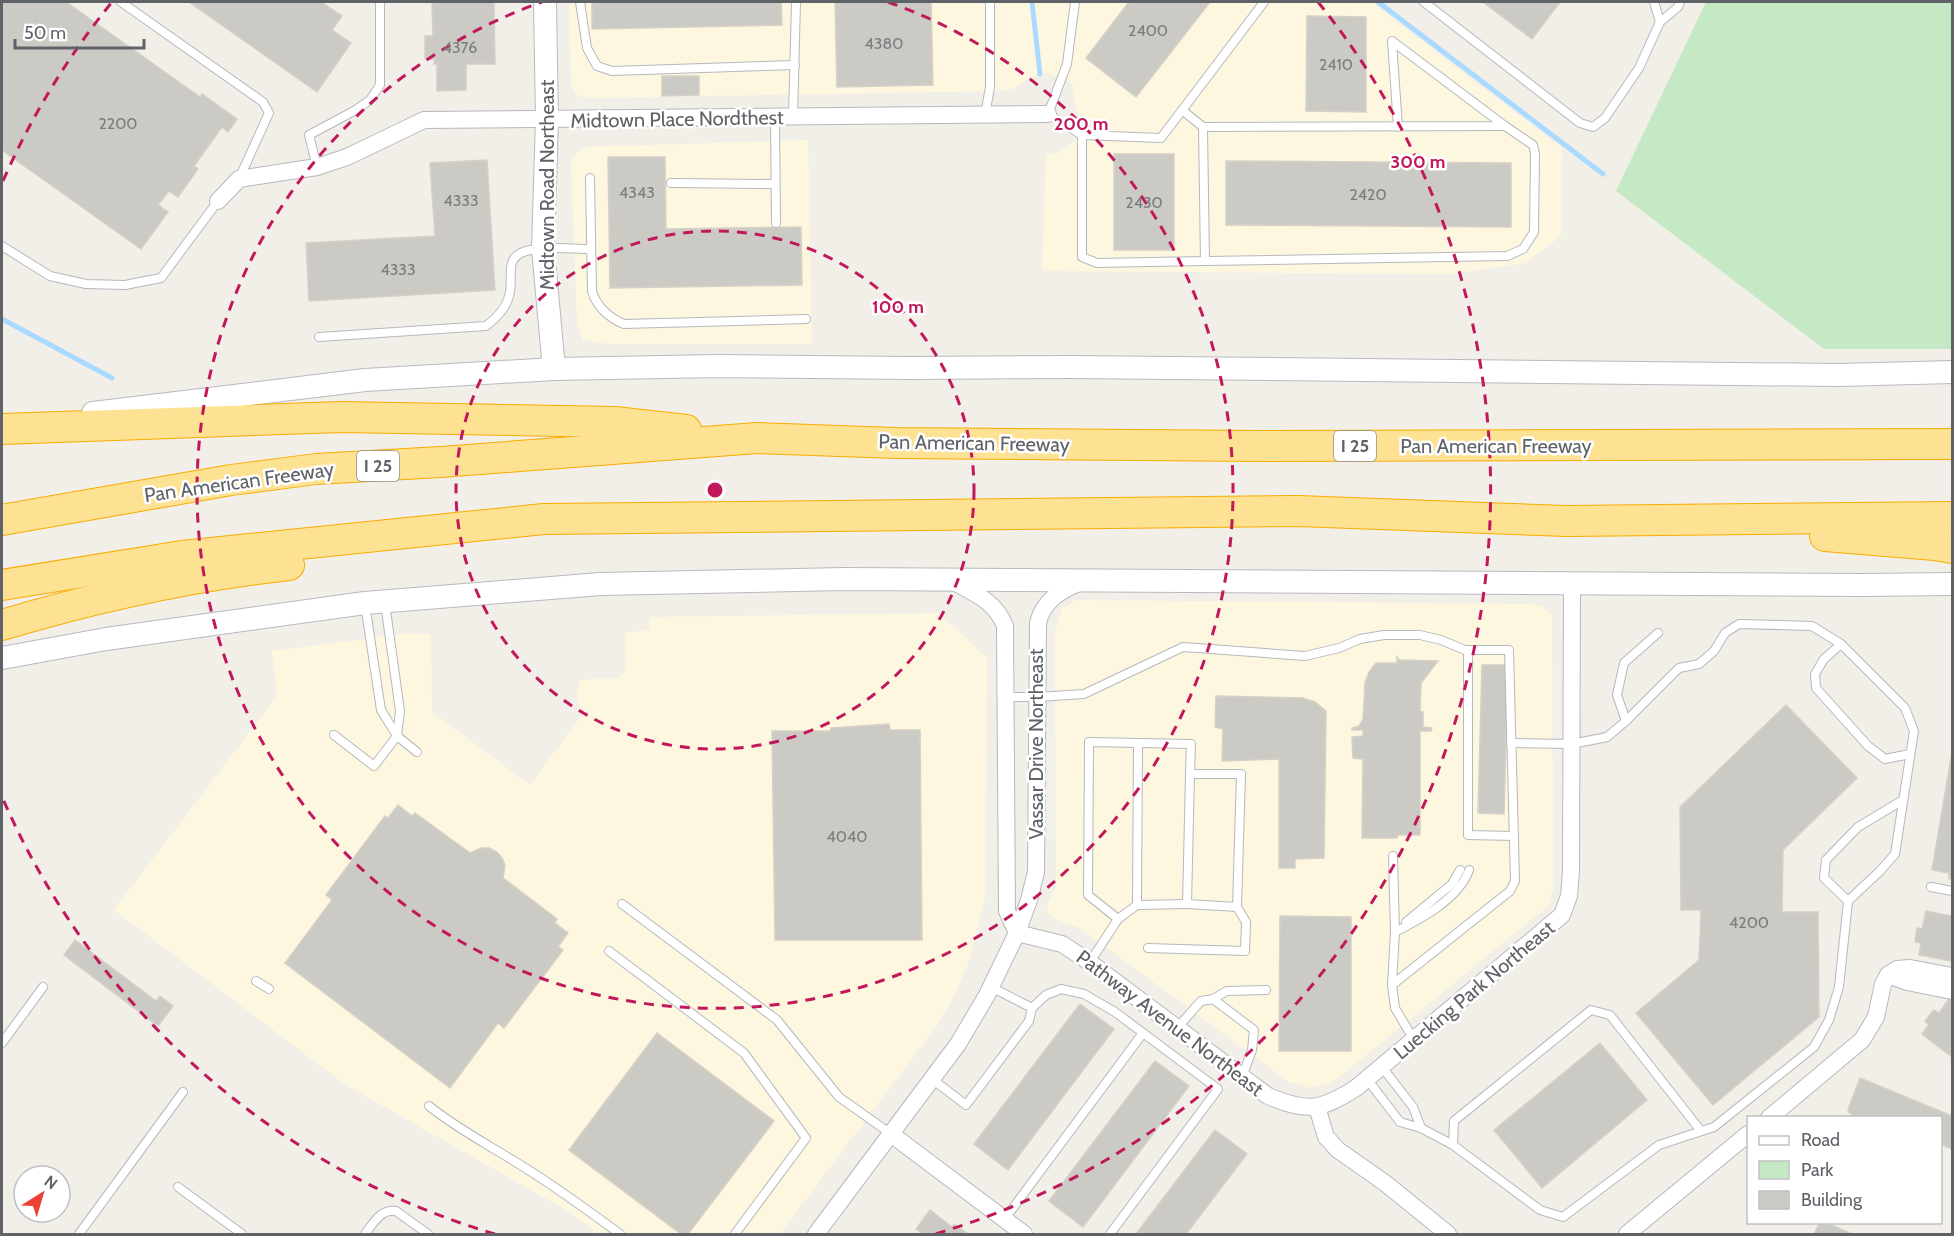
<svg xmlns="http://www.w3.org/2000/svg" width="1954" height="1236" viewBox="0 0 1954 1236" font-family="Cabin,sans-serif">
  <rect width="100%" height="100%" fill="#f1efe8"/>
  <g fill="#fef7e0">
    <path d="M 569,2 L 1371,2 L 1562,148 L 1561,236 L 1525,263 L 1452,274 L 1042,271 L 1046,154 L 1056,153 L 1068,147 L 1079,136 L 1085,121 L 1079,117 L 1073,94 L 1073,85 L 1067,80 L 1047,73 L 1030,77 L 1015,88 L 1003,91 L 584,98 L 576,94 L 571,87 Z"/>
    <path d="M 808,140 L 812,344 L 610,344 L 583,340 L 577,323 L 571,163 L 572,158 L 578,151 L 584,147 Z"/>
    <path d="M 1075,600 L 1532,604 L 1542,606 L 1552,615 L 1553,864 L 1553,890 L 1548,906 L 1332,1083 L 1311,1088 L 1289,1082 L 1080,928 L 1055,919 L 1049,914 L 1047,906 L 1056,887 L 1055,632 L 1062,609 Z"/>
    <path d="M 939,613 L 987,658 L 985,897 L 975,940 L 967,966 L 953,998 L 935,1028 L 780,1234 L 599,1234 L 568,1211 L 346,1085 L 114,910 L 277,696 L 272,651 L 402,634 L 431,634 L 432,712 L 530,785 L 581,716 L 577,694 L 580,680 L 619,678 L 626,668 L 625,633 L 649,630 L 649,617 Z"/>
  </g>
  <path fill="#c5e8c5" d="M 1706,2 L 1952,2 L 1952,349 L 1824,349 L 1616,191 Z"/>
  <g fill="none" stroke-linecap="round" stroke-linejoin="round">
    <g stroke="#aadaff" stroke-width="5">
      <path d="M 1032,2 L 1040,74"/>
      <path d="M 1378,2 L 1603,174"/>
      <path d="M 2,319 L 112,378"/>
    </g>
  </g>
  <g fill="#cccac5" stroke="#d6d1c6" stroke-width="1.5">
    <path d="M 2,2 L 66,2 L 200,97 L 202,94 L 237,119 L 228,132 L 222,127 L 194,166 L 198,169 L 178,197 L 169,191 L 158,205 L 168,212 L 141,249 L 2,150 Z"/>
    <path d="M 189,2 L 321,2 L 342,16 L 332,30 L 351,43 L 317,92 Z"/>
    <path d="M 432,2 L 494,2 L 495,64 L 466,64 L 466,90 L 437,91 L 437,64 L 434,64 L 434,59 L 425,59 L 425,36 L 433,36 Z"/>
    <path d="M 592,2 L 781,2 L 782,25 L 592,29 Z"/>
    <path d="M 835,2 L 931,2 L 933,85 L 837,87 Z"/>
    <path d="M 1129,2 L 1210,2 L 1136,97 L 1086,58 Z"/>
    <path d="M 1483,2 L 1560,2 L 1532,39 Z"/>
    <path d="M 1307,16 L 1366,17 L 1366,112 L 1306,111 Z"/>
    <path d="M 662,76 L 699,76 L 699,95 L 662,96 Z"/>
    <rect x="1114" y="154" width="60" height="96"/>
    <path d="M 608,157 L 665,157 L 666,229 L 801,227 L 802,285 L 610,288 Z"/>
    <path d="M 487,160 L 495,290 L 309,301 L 306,243 L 435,236 L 430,163 Z"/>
    <path d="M 1226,161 L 1511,163 L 1511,227 L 1226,225 Z"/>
    <path d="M 1397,657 L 1399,660 L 1438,661 L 1421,683 L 1420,711 L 1423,712 L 1423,727 L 1432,728 L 1431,731 L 1420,731 L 1420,835 L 1398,835 L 1397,838 L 1362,838 L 1363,759 L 1353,758 L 1352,737 L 1363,736 L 1363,730 L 1352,730 L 1352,728 L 1359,726 L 1363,719 L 1365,683 L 1369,672 L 1376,663 L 1397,663 Z"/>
    <path d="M 1482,665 L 1508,665 L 1504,814 L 1478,813 Z"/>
    <path d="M 1216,696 L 1303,698 L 1315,702 L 1326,711 L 1324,858 L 1295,859 L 1295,868 L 1279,868 L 1279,759 L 1222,761 L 1223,729 L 1215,727 Z"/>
    <path d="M 1786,705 L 1857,778 L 1783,850 L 1782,912 L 1818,912 L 1819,1017 L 1713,1105 L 1636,1013 L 1699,960 L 1701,910 L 1681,910 L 1680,807 Z"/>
    <path d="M 889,724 L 890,730 L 920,730 L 922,940 L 775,940 L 772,731 L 830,731 L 831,728 Z"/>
    <path d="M 1951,758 L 1952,759 L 1952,879 L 1949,879 L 1949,873 L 1932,870 Z"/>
    <path d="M 398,805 L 412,816 L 415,813 L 470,853 L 481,848 L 489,848 L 497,852 L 502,858 L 505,865 L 503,878 L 557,919 L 555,923 L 568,933 L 558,947 L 563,950 L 504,1028 L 498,1023 L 450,1088 L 285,963 L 332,900 L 326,895 L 385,816 L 388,818 Z"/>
    <path d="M 1926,911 L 1952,916 L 1952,961 L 1919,955 L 1921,943 L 1915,942 L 1917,928 L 1922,929 Z"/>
    <path d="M 1280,916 L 1351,917 L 1351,1051 L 1279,1051 Z"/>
    <path d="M 75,940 L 156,1001 L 160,996 L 173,1006 L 158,1026 L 64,955 Z"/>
    <path d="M 1949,999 L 1952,1001 L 1952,1057 L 1922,1034 L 1929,1025 L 1925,1021 L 1934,1010 L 1939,1013 Z"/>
    <path d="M 1080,1004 L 1114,1029 L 1008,1170 L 974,1144 Z"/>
    <path d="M 657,1033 L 774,1121 L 688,1234 L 681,1234 L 569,1150 Z"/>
    <path d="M 1600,1043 L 1647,1100 L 1542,1188 L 1494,1130 Z"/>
    <path d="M 1155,1061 L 1189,1086 L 1083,1227 L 1049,1201 Z"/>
    <path d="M 1860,1078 L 1952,1116 L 1952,1149 L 1940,1144 L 1940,1118 L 1851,1118 L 1852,1114 L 1848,1112 L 1849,1107 Z"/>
    <path d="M 1215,1130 L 1247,1154 L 1186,1234 L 1136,1234 Z"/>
    <path d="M 930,1210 L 952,1227 L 954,1224 L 968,1234 L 923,1234 L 916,1229 Z"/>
    <path d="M 1820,1222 L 1824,1222 L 1852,1234 L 1814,1234 Z"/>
  </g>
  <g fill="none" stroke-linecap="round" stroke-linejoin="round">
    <defs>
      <g id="lane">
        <path d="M 121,2 L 263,102 L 269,113 L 239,179"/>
        <path d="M 580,2 L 587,48 L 597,66 L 612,71 L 795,65"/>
        <path d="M 1075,2 L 1067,64 L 1048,114 L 1082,135 L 1161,138 L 1264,2"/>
        <path d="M 1424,2 L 1580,123 L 1593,127 L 1605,118 L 1639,68 L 1660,22 L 1678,7 L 1680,2"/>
        <path d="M 1654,2 L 1660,22"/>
        <path d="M 985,115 L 990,87 L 990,2"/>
        <path d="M 775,117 L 776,223"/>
        <path d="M 793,117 L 796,2"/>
        <path d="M 1203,127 L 1505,126 L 1392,41 L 1398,127"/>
        <path d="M 1082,135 L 1082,257 L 1097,263 L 1205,261 L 1203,127 L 1182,110"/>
        <path d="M 317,167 L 309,135 L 354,111 L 370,100 L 380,85 L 380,2"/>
        <path d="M 590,178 L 592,291 C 596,306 609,318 624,324 L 806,319"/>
        <path d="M 671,183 L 775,184"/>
        <path d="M 2,246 L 50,276 L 86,284 L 125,285 L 161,278 L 218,201"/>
        <path d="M 1205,261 L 1507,256 L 1523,249 L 1534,232 L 1535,154 L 1533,145 L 1505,126"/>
        <path d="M 319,337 L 486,326 C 495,319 506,309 509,296 C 515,277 501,256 530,250 C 549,246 572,249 591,249"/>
        <path d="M 385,603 L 400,711 L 397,736"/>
        <path d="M 365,604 L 381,710 L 397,736"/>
        <path d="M 1841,644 L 1824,659 L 1815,674 L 1816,688 L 1868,746 L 1885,759 L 1910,754"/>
        <path d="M 1468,650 L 1468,835 L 1514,836"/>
        <path d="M 1005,697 L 1037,697 L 1084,694 L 1183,647 L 1305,656 L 1339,648 L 1360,639 L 1384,635 L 1420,635 L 1441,640 L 1465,650 L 1509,650 L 1515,881 L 1510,891 L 1392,985"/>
        <path d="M 1626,721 L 1617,695 L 1624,663 L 1658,633"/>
        <path d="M 334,735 L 374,766 L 397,736 L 417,752"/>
        <path d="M 1511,743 L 1572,744 L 1607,737 L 1626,721 L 1679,668 L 1699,664 L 1714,651 L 1725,633 L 1739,624 L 1812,626 L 1841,644 L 1905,708 L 1914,731 L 1895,854 L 1880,871 L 1848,901 L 1839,987 L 1829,1020 L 1814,1047 L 1714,1127 L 1659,1145 L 1563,1217 L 1540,1210 L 1453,1145 L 1454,1121 L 1591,1010 L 1610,1015 L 1701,1131"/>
        <path d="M 1190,774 L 1187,904 L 1237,907"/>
        <path d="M 1393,856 L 1395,932 L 1392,985 L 1395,1008 L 1414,1040"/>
        <path d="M 1931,887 L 1952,891"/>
        <path d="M 1848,901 L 1824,878 L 1826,860 L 1858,827 L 1903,800"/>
        <path d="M 622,904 L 777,1020 L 839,1097 L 891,1134"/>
        <path d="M 1137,905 L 1187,904"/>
        <path d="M 1118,919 L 1137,905 L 1138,743"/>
        <path d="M 1406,922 L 1452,884 L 1460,870"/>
        <path d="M 1395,932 C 1420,919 1459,899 1469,870"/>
        <path d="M 609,951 L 744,1053 L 806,1138 L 735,1234"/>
        <path d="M 1090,962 L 1118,919 L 1088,895 L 1089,742 L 1191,744 L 1190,774 L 1241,774 L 1237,907 L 1246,922 L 1245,951 L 1148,948"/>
        <path d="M 256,981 L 269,989"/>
        <path d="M 1213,999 L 1227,991 L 1266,990"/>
        <path d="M 1032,1008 L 1046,995 L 1061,989 L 1084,994 L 1115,1012 L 1218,1089 L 1110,1234"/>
        <path d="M 1177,1028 L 1201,1001 L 1213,999 L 1254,1030 L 1252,1050 L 1242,1077"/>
        <path d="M 2,1043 L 43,987"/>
        <path d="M 1382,1067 L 1413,1107 L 1421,1128"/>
        <path d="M 932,1079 L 966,1105 L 1029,1021 L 1032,1008 L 991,987"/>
        <path d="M 1367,1079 L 1400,1122 L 1421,1128 L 1453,1145"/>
        <path d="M 429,1106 C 455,1127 485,1143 514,1161 C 551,1183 586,1209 620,1234"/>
        <path d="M 178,1187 L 242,1234"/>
        <path d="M 1004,1220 L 1143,1033"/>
        <path d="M 79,1234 L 183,1092"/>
        <path d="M 365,1234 C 373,1224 381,1208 396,1211 L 428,1234"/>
      </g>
      <g id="street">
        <path d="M 218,201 L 239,179 L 317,167 L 347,157 L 424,120 L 1048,114"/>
        <path d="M 952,581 C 974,593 995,601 1005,626 L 1007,911 L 1017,933"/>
        <path d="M 1017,933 L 1062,944 L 1085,959 L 1268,1096 C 1307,1112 1320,1111 1356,1088 L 1562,915 L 1569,896 L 1571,871 L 1572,583"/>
        <path d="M 1888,975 L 1907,982 L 1952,991"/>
        <path d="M 1317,1107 L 1326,1137 L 1338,1150 L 1385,1183 L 1448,1234"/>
        <path d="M 1769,1118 L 1862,1040 L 1876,1017 L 1883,984 L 1888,975 L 1897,969 L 1910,968 L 1952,976"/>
        <path d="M 891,1134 L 1024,1234"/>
        <path d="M 816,1234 L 958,1044 L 987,995 L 1017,933 L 1029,900 L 1036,872 L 1038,623 C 1043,601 1060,591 1079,583"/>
        <path d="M 1627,1234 L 1748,1134"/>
      </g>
      <g id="secondary">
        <path d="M 545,2 L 547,120 L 543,249 L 554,369"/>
        <path d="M 93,413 L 365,380 L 554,369 L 718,366 L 910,368 L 1072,367 L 1839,375 L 1952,372"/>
        <path d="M 2,658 L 106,639 L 365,603 L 600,584 L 843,579 L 1862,585 L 1952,584"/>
      </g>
      <g id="highway">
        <path d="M 2,429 L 341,417 L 615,422 L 686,430"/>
        <path d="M 2,520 L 231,480 L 316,469 L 441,462 L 757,438 L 896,443 L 1259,446 L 1952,444"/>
        <path d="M 1825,536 L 1935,545 L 1952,548"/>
        <path d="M 2,585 L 182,556 L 544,519 L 1298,511 L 1567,521 L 1952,517"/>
        <path d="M 2,625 C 95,597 192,576 289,565"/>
      </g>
    </defs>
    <use href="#lane" stroke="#b5b8bc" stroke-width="10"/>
    <use href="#street" stroke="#b5b8bc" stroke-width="18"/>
    <use href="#secondary" stroke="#b6babf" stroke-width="24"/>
    <use href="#highway" stroke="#f9ab00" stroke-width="32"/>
    <use href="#lane" stroke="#fff" stroke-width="8"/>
    <use href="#street" stroke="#fff" stroke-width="16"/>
    <use href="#secondary" stroke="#fff" stroke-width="22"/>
    <use href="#highway" stroke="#fde293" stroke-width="30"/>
  </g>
  <g fill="none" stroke="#c2185b" stroke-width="3" stroke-dasharray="10 8">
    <circle cx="715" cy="490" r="259"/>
    <path d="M888 2A518 518 0 1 1 542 2"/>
    <path d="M495 1234A776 776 0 0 1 3 799M3 181A776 776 0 0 1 112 2M1318 2A776 776 0 0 1 935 1234"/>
  </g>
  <g text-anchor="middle" stroke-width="5" stroke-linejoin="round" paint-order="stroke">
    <g font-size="16" fill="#7a7d7f">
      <text x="1148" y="36">2400</text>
      <text x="884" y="49">4380</text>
      <text x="460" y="53">4376</text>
      <text x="1336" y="70">2410</text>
      <text x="118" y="129">2200</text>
      <text x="637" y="198">4343</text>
      <text x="1368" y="200">2420</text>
      <text x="461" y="206">4333</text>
      <text x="1144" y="208">2430</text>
      <text x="398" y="275">4333</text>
      <text x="847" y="842">4040</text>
      <text x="1749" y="928">4200</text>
    </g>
    <g fill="#fff" stroke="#8f9295" stroke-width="1.5">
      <rect x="1334" y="431" width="42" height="30" rx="4.5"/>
      <rect x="357" y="451" width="42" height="30" rx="4.5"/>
    </g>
    <g font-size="18" font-weight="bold" fill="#5f6368">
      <text x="1355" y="452">I 25</text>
      <text x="378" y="472">I 25</text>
    </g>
    <g font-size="20" fill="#5f6368" stroke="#fff">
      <text transform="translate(677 119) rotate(-1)" y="7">Midtown Place Nordthest</text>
      <text transform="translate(547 185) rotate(-90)" y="7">Midtown Road Northeast</text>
      <text transform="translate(974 443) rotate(1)" y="7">Pan American Freeway</text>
      <text x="1496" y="453">Pan American Freeway</text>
      <text transform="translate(239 482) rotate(-8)" y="7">Pan American Freeway</text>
      <text transform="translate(1036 744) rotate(-90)" y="7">Vassar Drive Northeast</text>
      <text transform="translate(1474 990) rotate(-40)" y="7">Luecking Park Northeast</text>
      <text transform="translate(1170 1023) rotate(37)" y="7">Pathway Avenue Northeast</text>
    </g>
  </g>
  <circle cx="715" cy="490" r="9" fill="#c2185b" stroke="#fff" stroke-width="3"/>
  <g font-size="18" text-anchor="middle" font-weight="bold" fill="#c2185b" stroke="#fff" stroke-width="5" stroke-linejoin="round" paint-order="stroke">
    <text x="1081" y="130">200 m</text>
    <text x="1418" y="168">300 m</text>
    <text x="898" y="313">100 m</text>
  </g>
  <rect width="1954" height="1236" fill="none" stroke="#5f6368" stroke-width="6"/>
  <rect x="1747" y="1116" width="195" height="108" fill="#ffffff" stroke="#bfc1c3" stroke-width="1.5"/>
  <rect x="1759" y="1136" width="30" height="9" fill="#ffffff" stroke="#bfc1c3" stroke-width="1.5"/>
  <text x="1801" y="1146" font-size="18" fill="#5f6368">Road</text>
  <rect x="1759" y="1161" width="30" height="18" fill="#c5e8c5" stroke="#bfc1c3" stroke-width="1.5"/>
  <text x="1801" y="1176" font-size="18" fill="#5f6368">Park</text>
  <rect x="1759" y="1191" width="30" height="18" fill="#cccac5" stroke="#bfc1c3" stroke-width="1.5"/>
  <text x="1801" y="1206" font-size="18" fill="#5f6368">Building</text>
  <g transform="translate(42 1194) rotate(37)"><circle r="28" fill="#ffffff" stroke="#bfc1c3" stroke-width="1.5"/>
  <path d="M0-4.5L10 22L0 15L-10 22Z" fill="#ea4335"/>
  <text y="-9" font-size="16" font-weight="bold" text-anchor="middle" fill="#5f6368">N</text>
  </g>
  <path d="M15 39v9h129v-9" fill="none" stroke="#5f6368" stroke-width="3"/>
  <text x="24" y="39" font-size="18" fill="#5f6368" stroke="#ffffff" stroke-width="4.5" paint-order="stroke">50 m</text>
</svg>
